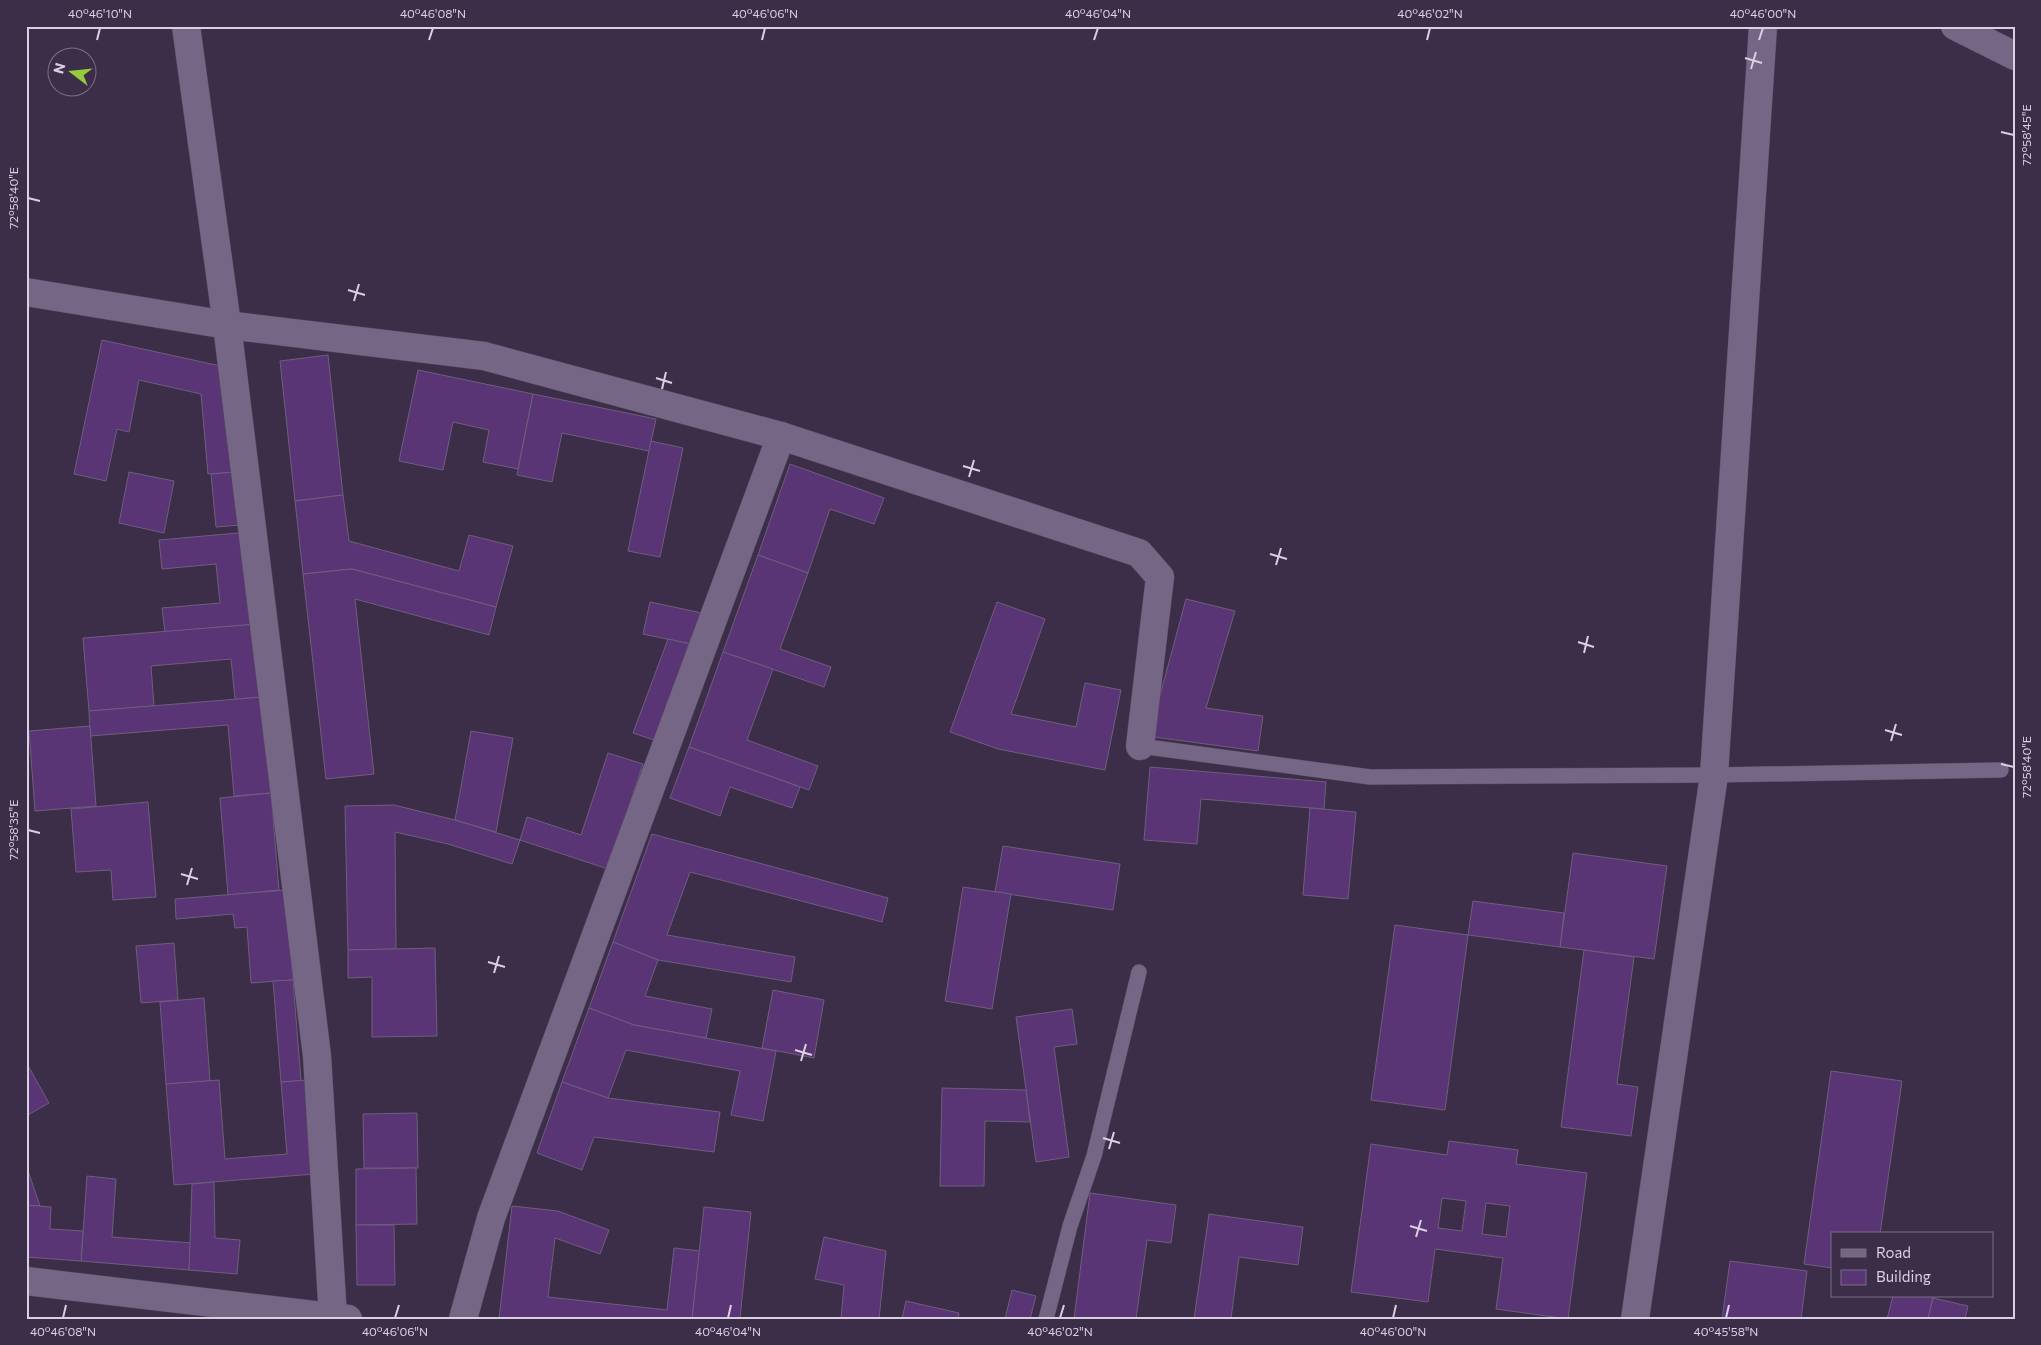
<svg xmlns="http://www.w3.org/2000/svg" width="2041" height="1345" viewBox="0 0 2041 1345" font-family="Commissioner,sans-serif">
  <rect width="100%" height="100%" fill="#3c2d48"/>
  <g fill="#593575" stroke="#6e5e7d" fill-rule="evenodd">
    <path d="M 102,340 L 225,367 L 236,472 L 208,474 L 201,394 L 139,380 L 129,432 L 117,429 L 106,481 L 74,474 Z"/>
    <path d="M 328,355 L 343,495 L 295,501 L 280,361 Z"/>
    <path d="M 418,370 L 533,394 L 518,469 L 483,462 L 489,430 L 453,422 L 443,470 L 399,461 Z"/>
    <path d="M 533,394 L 656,419 L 649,451 L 562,433 L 552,482 L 517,475 Z"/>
    <path d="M 651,441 L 683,448 L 660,557 L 628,551 Z"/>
    <path d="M 790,464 L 884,498 L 874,524 L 830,509 L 808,573 L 758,555 Z"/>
    <path d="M 129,472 L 174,481 L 164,533 L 119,523 Z"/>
    <path d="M 236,472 L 240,525 L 216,527 L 211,474 Z"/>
    <path d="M 343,495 L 349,541 L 459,571 L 469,535 L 513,546 L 496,607 L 352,569 L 303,574 L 295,501 Z"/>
    <path d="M 249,532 L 257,624 L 165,632 L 162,608 L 220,603 L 216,564 L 162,569 L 159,540 Z"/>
    <path d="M 758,555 L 808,573 L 780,649 L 831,667 L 824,687 L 723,652 Z"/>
    <path d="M 352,569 L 496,607 L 489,635 L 355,599 L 374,774 L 326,779 L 303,574 Z"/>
    <path d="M 1186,599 L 1235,611 L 1206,708 L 1263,716 L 1258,751 L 1154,737 L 1158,703 Z"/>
    <path d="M 650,602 L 702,613 L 695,645 L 643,634 Z"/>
    <path d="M 997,602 L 1045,619 L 1011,714 L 1076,727 L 1085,683 L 1121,690 L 1105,770 L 998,749 L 950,732 Z"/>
    <path d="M 257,624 L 263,697 L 235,699 L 231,659 L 151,666 L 154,706 L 89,711 L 83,638 Z"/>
    <path d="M 668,639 L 695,645 L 657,741 L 633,733 Z"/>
    <path d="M 723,652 L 773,669 L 747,740 L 818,766 L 809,790 L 689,747 Z"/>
    <path d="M 263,697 L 271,793 L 234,796 L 228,725 L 90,736 L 89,711 Z"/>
    <path d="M 90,726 L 96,806 L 35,811 L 29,731 Z"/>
    <path d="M 471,731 L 513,738 L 496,832 L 455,820 Z"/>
    <path d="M 689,747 L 800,787 L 792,808 L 730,787 L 720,816 L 670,798 Z"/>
    <path d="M 608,753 L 643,764 L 608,869 L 520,840 L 527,817 L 581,835 Z"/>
    <path d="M 1150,767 L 1326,782 L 1324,809 L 1201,799 L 1197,844 L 1144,840 Z"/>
    <path d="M 271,793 L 279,890 L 228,895 L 220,798 Z"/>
    <path d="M 148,802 L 156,897 L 113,900 L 111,870 L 76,872 L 71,809 Z"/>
    <path d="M 394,805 L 455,820 L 520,840 L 512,864 L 448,844 L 395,832 L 396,949 L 348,950 L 345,806 Z"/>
    <path d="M 1310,808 L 1356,812 L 1348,899 L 1303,895 Z"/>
    <path d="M 652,834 L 888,898 L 882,922 L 690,872 L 667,935 L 795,957 L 791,982 L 658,960 L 613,942 Z"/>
    <path d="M 1003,846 L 1120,864 L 1113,910 L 995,892 Z"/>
    <path d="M 1573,853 L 1667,866 L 1654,959 L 1560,947 Z"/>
    <path d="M 963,887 L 1011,894 L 992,1009 L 945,1001 Z"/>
    <path d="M 286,890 L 293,980 L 251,983 L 247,927 L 235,928 L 233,914 L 176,919 L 175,899 Z"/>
    <path d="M 1473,901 L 1564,913 L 1560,947 L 1468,935 Z"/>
    <path d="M 1395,925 L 1468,935 L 1445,1110 L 1371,1100 Z"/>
    <path d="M 613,942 L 658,960 L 645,996 L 712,1009 L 706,1038 L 634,1025 L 589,1008 Z"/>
    <path d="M 174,943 L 178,1000 L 141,1003 L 136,946 Z"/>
    <path d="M 435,948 L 437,1036 L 372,1037 L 372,977 L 348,978 L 348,950 Z"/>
    <path d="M 1584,950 L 1634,957 L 1617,1084 L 1638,1087 L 1631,1136 L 1561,1127 Z"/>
    <path d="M 293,980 L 301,1081 L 281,1082 L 273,981 Z"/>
    <path d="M 773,990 L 824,1000 L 814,1058 L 762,1048 Z"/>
    <path d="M 204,998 L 210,1081 L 166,1084 L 160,1002 Z"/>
    <path d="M 589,1008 L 634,1025 L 776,1051 L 763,1121 L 731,1115 L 740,1071 L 626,1050 L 608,1098 L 562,1082 Z"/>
    <path d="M 1072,1009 L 1077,1044 L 1054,1047 L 1069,1157 L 1036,1162 L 1016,1017 Z"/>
    <path d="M 26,1062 L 49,1103 L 26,1116 Z"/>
    <path d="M 1831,1071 L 1902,1081 L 1880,1234 L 1832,1234 L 1832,1268 L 1804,1264 Z"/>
    <path d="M 219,1080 L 225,1159 L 287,1154 L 281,1082 L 307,1080 L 315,1174 L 174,1185 L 166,1084 Z"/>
    <path d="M 562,1082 L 608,1098 L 720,1112 L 714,1152 L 594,1137 L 582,1170 L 537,1153 Z"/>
    <path d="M 942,1088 L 1026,1090 L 1030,1122 L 985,1121 L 984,1186 L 940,1186 Z"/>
    <path d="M 417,1113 L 418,1168 L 364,1168 L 363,1114 Z"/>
    <path d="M 1449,1141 L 1518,1150 L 1516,1164 L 1587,1173 L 1568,1319 L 1496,1309 L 1503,1258 L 1435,1249 L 1428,1302 L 1351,1292 L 1371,1144 L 1447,1155 ZM 1442,1198 L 1466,1201 L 1462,1231 L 1438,1228 ZM 1486,1203 L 1510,1206 L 1506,1237 L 1482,1234 Z"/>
    <path d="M 26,1165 L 40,1206 L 26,1205 Z"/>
    <path d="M 416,1168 L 417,1224 L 356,1225 L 356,1169 Z"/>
    <path d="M 87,1176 L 116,1179 L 112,1237 L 192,1243 L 189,1270 L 81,1261 Z"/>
    <path d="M 214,1182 L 215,1238 L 240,1240 L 237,1274 L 189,1270 L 192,1184 Z"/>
    <path d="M 1090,1193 L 1176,1205 L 1171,1243 L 1147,1240 L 1136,1319 L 1074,1319 Z"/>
    <path d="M 26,1205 L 51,1207 L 50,1229 L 83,1231 L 81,1261 L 26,1257 Z"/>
    <path d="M 512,1206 L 558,1211 L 609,1230 L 600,1254 L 555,1238 L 548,1297 L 667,1310 L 674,1248 L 700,1251 L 692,1319 L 499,1319 Z"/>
    <path d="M 704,1207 L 751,1212 L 740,1318 L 746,1319 L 692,1319 Z"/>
    <path d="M 1209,1214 L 1303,1227 L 1298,1265 L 1239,1257 L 1231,1319 L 1194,1319 Z"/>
    <path d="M 356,1225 L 394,1225 L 395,1285 L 357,1285 Z"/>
    <path d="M 824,1237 L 886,1251 L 879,1319 L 841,1319 L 844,1285 L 815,1279 Z"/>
    <path d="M 1730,1261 L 1807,1271 L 1801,1319 L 1722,1319 Z"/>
    <path d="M 1012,1290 L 1036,1296 L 1030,1319 L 1005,1319 Z"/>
    <path d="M 1893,1296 L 1933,1296 L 1928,1319 L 1887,1319 Z"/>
    <path d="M 1933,1298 L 1968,1306 L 1965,1319 L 1928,1319 Z"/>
    <path d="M 906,1301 L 959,1313 L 958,1319 L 902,1319 Z"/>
  </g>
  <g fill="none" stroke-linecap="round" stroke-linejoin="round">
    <defs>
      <g id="lane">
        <path d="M 1140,746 L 1370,777 L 1714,775 L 2001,770"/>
        <path d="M 1046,1319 L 1070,1226 L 1094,1156 L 1139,972"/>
      </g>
      <g id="street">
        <path d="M 186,26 L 227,325 L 317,1056 L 333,1317"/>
        <path d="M 1955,26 L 2015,56"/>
        <path d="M 26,292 L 227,325 L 484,356 L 781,436 L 1139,553 L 1160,577 L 1140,746"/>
        <path d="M 26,1281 L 348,1319"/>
        <path d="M 463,1319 L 491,1218 L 781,436"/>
        <path d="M 1635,1319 L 1714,775 L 1763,26"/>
      </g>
    </defs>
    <use href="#lane" stroke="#564960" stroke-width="16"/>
    <use href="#street" stroke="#564960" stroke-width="29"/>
    <use href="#lane" stroke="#766685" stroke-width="15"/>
    <use href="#street" stroke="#766685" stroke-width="28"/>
  </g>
  <path fill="none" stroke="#d9d0e1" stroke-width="2" d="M 97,40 L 100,28M 429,40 L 433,28M 762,40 L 765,28M 1094,40 L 1098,28M 1427,40 L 1430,28M 1759,40 L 1763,28M 1745,58 L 1762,63M 1751,69 L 1756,52M 2001,132 L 2014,135M 28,198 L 40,201M 348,290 L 365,295M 354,301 L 359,284M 656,378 L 672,383M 662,389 L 666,372M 963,466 L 980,471M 969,477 L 974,460M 1270,554 L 1287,559M 1276,565 L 1281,548M 1578,642 L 1594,647M 1584,653 L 1588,636M 1885,730 L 1902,735M 1891,741 L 1896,724M 2001,764 L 2014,767M 28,830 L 40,833M 181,874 L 198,879M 187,885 L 192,868M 488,962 L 505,967M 494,973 L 499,956M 795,1050 L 812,1055M 801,1061 L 806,1044M 1103,1138 L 1120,1143M 1109,1149 L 1114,1132M 1410,1226 L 1427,1231M 1416,1237 L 1421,1220M 63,1318 L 66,1305M 395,1318 L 399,1305M 728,1318 L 731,1305M 1060,1318 L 1064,1305M 1393,1318 L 1396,1305M 1726,1318 L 1729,1305"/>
  <rect width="2041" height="1345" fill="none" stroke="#3c2d48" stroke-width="55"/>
  <rect x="1831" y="1232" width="162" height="65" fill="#3c2d48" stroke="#7b6e85"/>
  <rect x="1841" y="1249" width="25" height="8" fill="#766685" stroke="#7b6e85"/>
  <text x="1876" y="1258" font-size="15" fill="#d9d0e1">Road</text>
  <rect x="1841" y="1270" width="25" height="15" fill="#593575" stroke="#7b6e85"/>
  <text x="1876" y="1282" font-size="15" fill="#d9d0e1">Building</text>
  <g transform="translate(72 72) rotate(286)"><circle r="24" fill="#3c2d48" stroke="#7b6e85"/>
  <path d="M0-4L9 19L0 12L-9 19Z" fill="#95cc3b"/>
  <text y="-8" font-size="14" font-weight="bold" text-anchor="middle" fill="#d9d0e1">N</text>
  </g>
  <rect x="28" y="28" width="1986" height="1290" fill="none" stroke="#d9d0e1" stroke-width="2"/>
  <g font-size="12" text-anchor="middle" fill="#d9d0e1">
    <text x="100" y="18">40°46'10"N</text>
    <text x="433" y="18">40°46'08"N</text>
    <text x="765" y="18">40°46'06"N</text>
    <text x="1098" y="18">40°46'04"N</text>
    <text x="1430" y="18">40°46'02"N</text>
    <text x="1763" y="18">40°46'00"N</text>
    <text transform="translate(2027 135) rotate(-90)" y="4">72°58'45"E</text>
    <text transform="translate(14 198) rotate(-90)" y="4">72°58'40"E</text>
    <text transform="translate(2027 767) rotate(-90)" y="4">72°58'40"E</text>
    <text transform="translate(14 830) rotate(-90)" y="4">72°58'35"E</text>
    <text x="63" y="1336">40°46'08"N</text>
    <text x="395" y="1336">40°46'06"N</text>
    <text x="728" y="1336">40°46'04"N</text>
    <text x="1060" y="1336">40°46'02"N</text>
    <text x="1393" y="1336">40°46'00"N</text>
    <text x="1726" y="1336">40°45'58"N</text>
  </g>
</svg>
